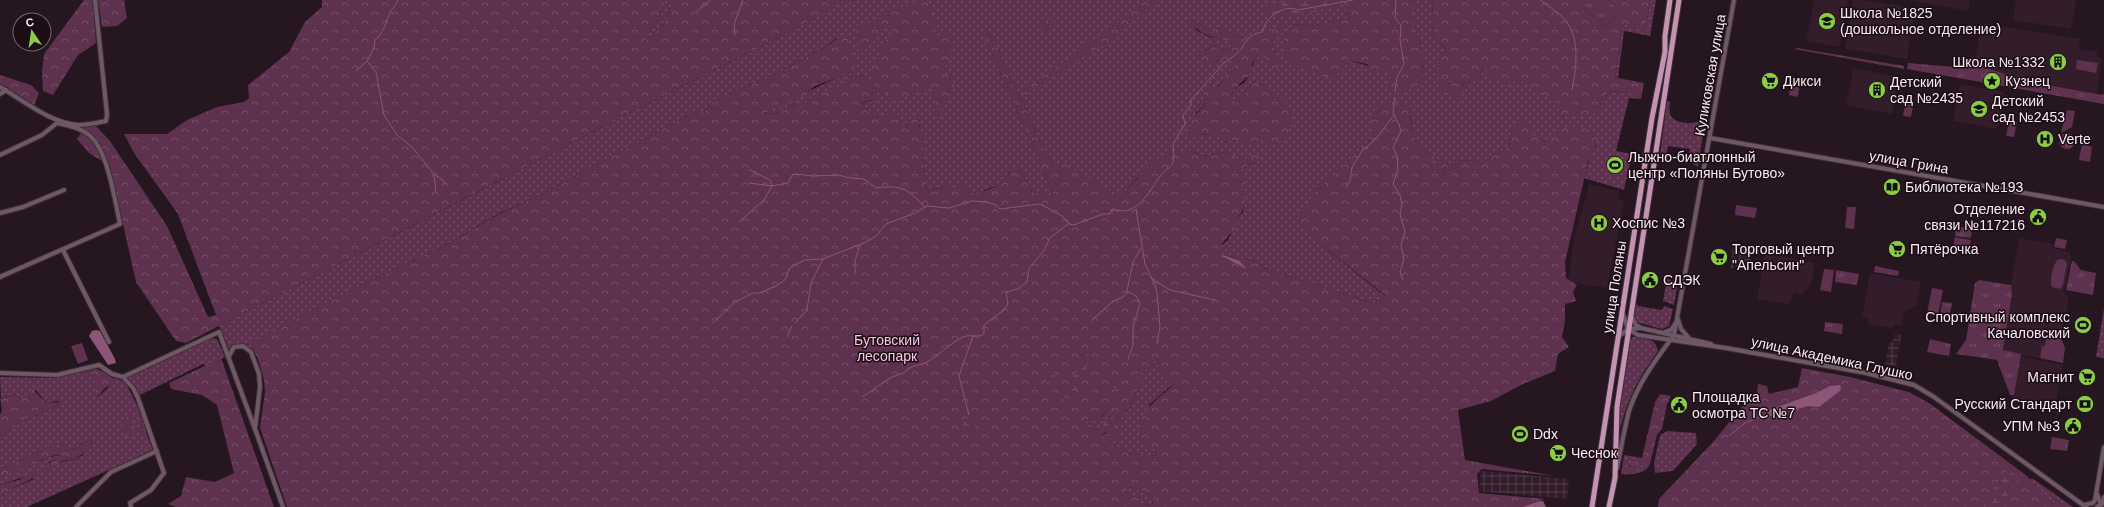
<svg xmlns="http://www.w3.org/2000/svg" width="2104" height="507" viewBox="0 0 2104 507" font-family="Helvetica,sans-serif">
  <defs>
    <pattern id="industrial-grid" width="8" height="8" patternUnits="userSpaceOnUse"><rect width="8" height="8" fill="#331d2b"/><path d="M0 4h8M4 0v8" fill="none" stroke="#513e4a"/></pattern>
    <pattern id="grass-dots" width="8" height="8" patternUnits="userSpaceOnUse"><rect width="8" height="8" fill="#5e314e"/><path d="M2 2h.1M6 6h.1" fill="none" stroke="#764f68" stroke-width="1.8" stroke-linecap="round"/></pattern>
    <pattern id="forest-crowns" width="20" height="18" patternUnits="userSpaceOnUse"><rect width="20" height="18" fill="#5e314e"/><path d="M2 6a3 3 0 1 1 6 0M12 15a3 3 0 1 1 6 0" fill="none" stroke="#764f68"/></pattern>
    <pattern id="wetland-marsh" width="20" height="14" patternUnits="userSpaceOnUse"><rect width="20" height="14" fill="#5e314e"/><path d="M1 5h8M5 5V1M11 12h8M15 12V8" fill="none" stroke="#764f68"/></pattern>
    <pattern id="park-tufts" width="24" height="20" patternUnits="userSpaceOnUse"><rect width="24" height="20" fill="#5e314e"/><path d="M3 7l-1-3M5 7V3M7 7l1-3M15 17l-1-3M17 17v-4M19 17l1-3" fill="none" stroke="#764f68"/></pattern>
  </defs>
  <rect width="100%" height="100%" fill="#251620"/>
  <g fill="#331d2b">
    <path d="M 1814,0 L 1848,0 L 1840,47 L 1806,41 Z"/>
    <path d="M 1853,0 L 1864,0 L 1915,8 L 1907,59 L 1845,49 Z"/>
    <path d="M 1908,0 L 1970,0 L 1968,11 Z"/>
    <path d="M 2016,0 L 2076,0 L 2071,29 L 2013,20 Z"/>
    <path d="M 1982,23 L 2080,39 L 2079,49 L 2097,52 L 2097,57 L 2102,58 L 2097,94 L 2030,82 L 1974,64 Z"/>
    <path d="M 1853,68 L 1898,77 L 1892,114 L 1846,105 Z"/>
    <path d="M 1962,84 L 2003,92 L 2004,96 L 2001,123 L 1996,129 L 1953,121 L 1959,88 Z"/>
    <path d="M 1589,184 L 1619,191 L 1617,200 L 1624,201 L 1607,288 L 1568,282 L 1573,244 Z"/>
    <path d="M 2019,238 L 2053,244 L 2052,248 L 2070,252 L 2071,258 L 2064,291 L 2069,298 L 2061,338 L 2065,348 L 2063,363 L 2003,351 L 2012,294 L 2011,284 Z"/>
    <path d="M 1765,253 L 1815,263 L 1811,285 L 1802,294 L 1794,293 L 1789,304 L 1757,299 Z"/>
    <path d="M 1870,273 L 1921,282 L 1917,305 L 1904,312 L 1902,325 L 1895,325 L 1893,328 L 1868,324 L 1869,318 L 1862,317 Z"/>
    <path d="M 2020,356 L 2063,365 L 2055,408 L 2012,402 Z"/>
  </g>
  <g fill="url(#industrial-grid)">
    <path d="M 1733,246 L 1752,249 L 1750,268 L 1737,266 L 1733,268 L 1730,268 Z"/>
    <path d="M 1894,334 L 1901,335 L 1896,366 L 1885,364 L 1889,342 L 1893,342 Z"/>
    <path d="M 1481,471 L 1569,479 L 1567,499 L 1479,491 Z"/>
  </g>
  <g fill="url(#grass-dots)" fill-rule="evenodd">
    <path d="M 666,0 L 674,0 L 663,25 L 642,44 L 657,21 Z"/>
    <path d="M 857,0 L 1348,0 L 1346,8 L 1350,18 L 1310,26 L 1294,24 L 1336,76 L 1342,67 L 1351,61 L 1423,81 L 1422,49 L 1414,24 L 1413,0 L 1432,0 L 1434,41 L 1442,45 L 1446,52 L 1437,78 L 1452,78 L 1458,83 L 1442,82 L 1465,94 L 1463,83 L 1480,79 L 1484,66 L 1494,79 L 1519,80 L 1560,99 L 1604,104 L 1608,91 L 1630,93 L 1640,97 L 1615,79 L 1622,27 L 1627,23 L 1645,32 L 1650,0 L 1656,0 L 1650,36 L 1624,31 L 1618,78 L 1644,83 L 1641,99 L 1629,98 L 1616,151 L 1632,154 L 1624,190 L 1584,178 L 1592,150 L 1597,145 L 1547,142 L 1534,136 L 1512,131 L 1509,146 L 1484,162 L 1460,160 L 1444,174 L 1443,171 L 1448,162 L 1433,164 L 1433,156 C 1411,146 1412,125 1409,104 L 1371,118 L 1371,139 L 1314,193 L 1311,237 L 1385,296 L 1381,301 L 1372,303 L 1267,269 L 1253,260 L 1223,256 L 1218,251 L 1219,247 L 1227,241 L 1233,231 L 1237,218 L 1243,212 L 1245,192 L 1241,169 L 1260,160 L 1242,159 L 1226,152 L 1203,156 L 1190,150 L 1137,178 L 1121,196 L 1054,165 L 1040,142 L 1024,103 L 1010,78 L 1010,73 L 987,29 L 985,38 L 1054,196 L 1032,192 L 1020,169 L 1011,169 L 1003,183 L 980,192 L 971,193 L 960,186 L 960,191 L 947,186 L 927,191 L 923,158 L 923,132 L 920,129 L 918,117 L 906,123 L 907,131 L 903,129 L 897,113 L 877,118 L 861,103 L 871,101 L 877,94 L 867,79 L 860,75 L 844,83 L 803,120 L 794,104 L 775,115 L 763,112 C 794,101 821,82 853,72 L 837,38 L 825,47 L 769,77 L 740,89 L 710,104 L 703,114 L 698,110 L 542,194 L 498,214 L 446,245 L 369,281 L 251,343 L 254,353 L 250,348 L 243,345 L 229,350 L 219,326 L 633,111 L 794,30 L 842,1 L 848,2 ZM 1191,17 L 1210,32 L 1220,28 L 1249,41 L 1284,29 L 1272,39 L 1276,56 L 1265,58 L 1257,55 C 1253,62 1251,74 1247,79 C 1241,88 1237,82 1231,97 L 1236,103 L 1255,81 L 1270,90 L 1247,146 L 1236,140 L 1223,142 L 1217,134 L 1201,135 L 1196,113 C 1211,98 1221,80 1235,65 L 1235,60 L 1219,60 L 1211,64 L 1198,52 L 1207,50 L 1214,45 L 1218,50 L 1232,49 L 1229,41 L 1209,37 L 1196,30 Z"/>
    <path d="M 1667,101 L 1670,102 C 1665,126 1689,125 1705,120 L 1698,167 L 1688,160 L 1690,149 L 1668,146 L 1666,157 L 1660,156 Z"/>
    <path d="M 1667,279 L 1678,282 L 1674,305 L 1663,301 Z"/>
    <path d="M 1635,301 L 1638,306 L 1662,310 L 1664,306 L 1673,309 L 1669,326 L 1662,329 L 1636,322 L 1633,316 Z"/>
    <path d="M 2104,308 L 2104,358 L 2096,357 Z"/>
    <path d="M 1633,337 C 1644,336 1656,339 1658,351 C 1636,381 1625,404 1618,439 L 1616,425 L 1629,340 Z"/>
    <path d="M 212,338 L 217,339 L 225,357 L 206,366 L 203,364 L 140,395 L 128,379 L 128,377 Z"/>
    <path d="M 1157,357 L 1160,371 L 1173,384 L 1149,405 L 1156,456 L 1128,453 L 1110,443 L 1099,442 L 1098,439 L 1103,438 L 1101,435 L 1119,430 L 1125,414 L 1135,400 L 1134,393 L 1140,389 L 1135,375 Z"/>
    <path d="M 80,372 L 95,376 L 96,396 L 98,397 C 104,392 111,385 115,378 L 125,382 L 138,407 L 142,431 L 147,435 L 153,450 L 27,507 L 0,507 L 0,497 L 9,490 L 34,479 L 24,477 L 0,485 L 0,436 L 21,422 L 62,404 L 58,401 L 46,403 L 36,390 L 21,399 L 13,394 L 1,399 L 0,377 L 55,378 ZM 90,439 L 93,443 L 91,448 C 86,450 85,453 81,456 C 73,462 61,459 53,467 L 48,463 L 57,459 L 61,455 L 49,457 L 19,470 L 5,468 L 46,448 L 64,443 L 70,448 L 76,449 L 83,442 Z"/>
    <path d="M 1109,409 L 1109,422 L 1099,431 L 1086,426 L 1086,420 L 1101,417 Z"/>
    <path d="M 1667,431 L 1696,433 L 1697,444 L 1673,471 L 1655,473 L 1654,463 L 1660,435 Z"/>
    <path d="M 1624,455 L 1642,458 L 1628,467 L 1639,466 L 1641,464 L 1649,466 L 1650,464 C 1646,474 1631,475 1621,474 Z"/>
    <path d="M 2032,478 L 2073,507 L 2067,507 L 2056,499 L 2053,504 L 2030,480 Z"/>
    <path d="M 1128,487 C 1138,489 1145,491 1153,498 L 1152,505 L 1148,506 L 1141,503 L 1141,498 L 1131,496 L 1127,491 Z"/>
  </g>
  <g fill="url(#forest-crowns)" fill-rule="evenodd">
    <path d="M 84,0 L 93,0 L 96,43 L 78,55 L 53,95 L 43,91 L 42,72 L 44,54 Z"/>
    <path d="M 98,0 L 124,0 L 127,18 L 117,26 L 102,27 Z"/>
    <path d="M 322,0 L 666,0 L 657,21 L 644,42 L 663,25 L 674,0 L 857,0 L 848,2 L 842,2 L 794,30 L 633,111 L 186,343 L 176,341 L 136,282 L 110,166 L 89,153 L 77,139 L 85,127 L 95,125 L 110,141 L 167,226 L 208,317 L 216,315 L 178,214 L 134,153 L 124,134 L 167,134 L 187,120 L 217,107 L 244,102 L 249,98 L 248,85 L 289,52 L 305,22 L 322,7 Z"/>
    <path d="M 1148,0 L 1158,0 L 1114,38 L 1026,95 L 1021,92 Z"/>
    <path d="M 1348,0 L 1414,0 L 1414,24 L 1422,49 L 1423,82 L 1404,93 L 1390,90 L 1388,83 L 1391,73 L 1373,73 L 1367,64 L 1351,61 C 1343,66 1339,75 1331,80 L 1294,65 L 1283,52 L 1284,36 L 1294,24 L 1310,26 L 1350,18 L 1346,8 Z"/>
    <path d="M 1432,0 L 1574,0 L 1605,28 L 1620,11 L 1608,0 L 1650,0 L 1645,32 L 1628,24 L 1622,27 L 1615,79 L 1642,83 L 1640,97 L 1630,93 L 1608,91 L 1604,104 L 1595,114 L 1569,116 L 1558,114 L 1560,100 L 1554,102 L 1519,80 L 1506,85 L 1494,79 L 1484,67 L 1480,79 L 1463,83 L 1465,94 L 1458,99 L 1436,89 L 1436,82 L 1457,82 L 1452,78 L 1437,78 L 1438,58 L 1446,52 L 1442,45 L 1434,41 Z"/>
    <path d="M 920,1 L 930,4 L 937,29 L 935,38 L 946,33 L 954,42 L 943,75 L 951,76 L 954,87 L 941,112 L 936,119 C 933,114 934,97 932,88 C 918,92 905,99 891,100 C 885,92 876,88 871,80 L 876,77 L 868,67 L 872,59 L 882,61 L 878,52 L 895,28 L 888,26 L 859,57 L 856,27 L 881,18 L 889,10 Z"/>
    <path d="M 1292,2 L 1279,9 L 1273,16 L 1264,15 L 1261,8 L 1272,3 Z"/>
    <path d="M 1051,17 L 1053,18 L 1055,24 L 1050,26 L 1049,32 L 1041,31 L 1040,28 Z"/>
    <path d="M 1191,17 L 1210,32 L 1220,28 L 1249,41 L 1259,32 L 1268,32 L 1283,25 L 1285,29 L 1272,40 L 1282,70 L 1268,69 L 1265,59 L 1257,55 L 1252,64 L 1253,71 C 1245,82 1236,83 1231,97 L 1236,103 L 1255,81 C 1266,87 1280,94 1288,104 C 1295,113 1291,131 1283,139 C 1279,142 1271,144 1266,146 L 1262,136 L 1257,142 L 1247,146 L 1236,140 L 1223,142 L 1217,134 L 1201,135 L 1194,140 L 1187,137 C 1190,123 1195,114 1205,104 L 1203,89 L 1218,87 L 1225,76 L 1235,65 L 1235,60 L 1219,60 L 1211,65 L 1197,60 L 1198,52 L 1207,50 L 1214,45 L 1218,50 L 1232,49 L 1229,41 C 1211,38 1199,34 1187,19 Z"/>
    <path d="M 987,29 L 1010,73 L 1010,78 L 1024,103 L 1040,142 L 1054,165 L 1061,162 L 1121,196 L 1154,160 L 1166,153 L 1190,150 L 1203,156 L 1226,152 L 1242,159 L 1258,154 L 1260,160 L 1241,169 C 1246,185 1249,206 1237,218 L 1240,226 C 1234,230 1220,244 1218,251 L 1223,256 L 1253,260 L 1267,269 L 1372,303 L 1381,301 L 1385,295 L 1311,237 L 1297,215 L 1314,193 L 1371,139 L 1371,118 L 1377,105 L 1393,101 L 1409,104 C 1412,125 1411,146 1433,156 L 1433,164 L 1443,159 L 1448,162 L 1443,171 L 1444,174 L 1460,160 L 1484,162 L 1509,146 L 1512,131 L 1523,117 L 1532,126 L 1534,136 L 1547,142 C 1550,139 1554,132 1558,130 C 1571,123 1590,126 1598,138 C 1597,146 1591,153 1588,162 L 1565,262 L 1566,278 L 1577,285 L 1573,292 L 1576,301 L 1565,304 L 1565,320 L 1562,337 L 1569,347 L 1558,354 L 1555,371 L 1521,385 L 1491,401 L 1458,410 L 1465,460 L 1554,476 L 1482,469 L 1477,474 L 1479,493 L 1545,499 L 1522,507 L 287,507 L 260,428 L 265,392 L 264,380 L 258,359 L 250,343 L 369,281 L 446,245 L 499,214 L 542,194 L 698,110 L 704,113 L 710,104 L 740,89 L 769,77 L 825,47 L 846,33 L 855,60 L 853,72 L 815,86 L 802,96 L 764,113 L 775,115 L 794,104 L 803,118 L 801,107 L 808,99 L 859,75 L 867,79 L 877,94 L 876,99 L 861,103 L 877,118 L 892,111 L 897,113 L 901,124 L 906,131 L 907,120 L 915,116 L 918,117 L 920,129 L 923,132 L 923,158 L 927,191 L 947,186 L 960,190 L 959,185 L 968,187 L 971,193 C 988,192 1005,185 1011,169 L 1020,169 L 1032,192 L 1054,196 L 985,38 L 983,30 ZM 1157,358 L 1162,378 L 1173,385 C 1153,404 1133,413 1141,445 L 1155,448 L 1156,456 L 1128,453 L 1110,443 L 1099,441 L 1099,439 L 1104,438 L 1101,435 L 1106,432 L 1110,434 L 1109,438 L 1113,442 L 1117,440 L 1121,434 L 1119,430 L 1125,414 L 1135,400 L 1134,393 L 1140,389 L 1143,382 L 1135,375 L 1149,369 ZM 1109,409 L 1109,422 L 1106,427 L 1100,425 L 1099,431 L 1086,426 L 1086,420 L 1090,419 L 1095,422 ZM 1128,487 C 1139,489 1145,491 1153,498 L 1152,505 L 1148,506 L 1141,503 L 1141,498 L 1131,496 L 1127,491 Z"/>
    <path d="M 0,75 L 31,85 L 39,93 L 34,106 L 0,84 Z"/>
    <path d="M 221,358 L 274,507 L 175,507 L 168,504 L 181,496 L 186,477 L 215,482 L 234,473 L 217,405 L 202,395 L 171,389 L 169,383 Z"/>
    <path d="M 94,368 L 104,372 L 114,379 L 112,384 L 105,388 L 98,397 L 94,394 L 95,376 L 80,372 Z"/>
    <path d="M 1802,368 L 1850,377 L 1909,392 L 1929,403 L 2027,476 L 2053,504 L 2051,507 L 1658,507 L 1659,499 L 1713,442 L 1745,403 L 1747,397 L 1757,395 L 1758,384 L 1767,386 L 1769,394 L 1798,387 Z"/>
    <path d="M 33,389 L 46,403 L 62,402 L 62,404 L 21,422 L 0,436 L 0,415 L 2,410 L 0,398 L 2,399 L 13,394 L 21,399 Z"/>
    <path d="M 1660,394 L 1671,396 L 1667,404 L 1662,429 L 1657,435 L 1650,464 L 1648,467 L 1641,464 L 1637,470 L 1628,472 L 1626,470 L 1635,461 L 1642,458 L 1655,402 Z"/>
    <path d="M 138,407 L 145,425 L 147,435 L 142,431 Z"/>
    <path d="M 128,415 L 131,417 L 138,434 L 126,437 L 122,425 Z"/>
    <path d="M 90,439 L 93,443 L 91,448 L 75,459 L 62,461 L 49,471 L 44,471 L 44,466 L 57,459 L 61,455 C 43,453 18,479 1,473 L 5,468 L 46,448 L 64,443 L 70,448 L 76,449 L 86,440 Z"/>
    <path d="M 40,470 L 40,475 L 9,490 L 0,497 L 0,485 L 19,480 L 34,471 Z"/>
  </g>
  <g fill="url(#wetland-marsh)">
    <path d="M 1296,0 L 1302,1 L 1348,0 L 1347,4 L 1309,13 L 1278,15 L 1275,13 C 1279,4 1287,2 1296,0 Z"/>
    <path d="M 1093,344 L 1083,379 L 1074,397 C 1062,401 1061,414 1057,426 C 1062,394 1076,371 1093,344 Z"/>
    <path d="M 1054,368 L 1056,381 L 1050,392 L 1045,381 Z"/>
    <path d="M 1120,379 L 1124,382 L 1124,386 L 1118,393 L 1114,388 L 1113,384 Z"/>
    <path d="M 1113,413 L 1114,427 L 1112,431 L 1106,433 L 1102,428 L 1104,422 Z"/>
    <path d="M 969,415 L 975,426 L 972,430 L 964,432 L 963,423 Z"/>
    <path d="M 2008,470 L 2017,476 L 2018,479 L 2000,507 L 1983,507 L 2004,472 Z"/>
  </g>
  <g fill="url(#park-tufts)">
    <path d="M 1574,0 L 1608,0 L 1620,11 L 1605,28 Z"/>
    <path d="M 1797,48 L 1904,66 L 1904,69 L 1794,49 Z"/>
    <path d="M 1908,63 L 1966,68 L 1968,63 L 1974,64 L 2030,82 L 2103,95 L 2104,92 L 2104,104 L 1907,69 Z"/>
    <circle cx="2067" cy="141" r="8"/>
    <path d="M 1956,226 L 1972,229 L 1971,238 L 1955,236 Z"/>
    <path d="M 2056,238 L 2067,240 L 2065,249 L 2054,247 Z"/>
    <path d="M 2072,261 L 2074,261 L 2081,270 L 2096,273 L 2093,295 L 2066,290 Z"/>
    <path d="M 1875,266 L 1899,271 L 1898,276 L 1874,272 Z"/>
    <path d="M 1836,270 L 1859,274 L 1857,285 L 1835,282 Z"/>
    <path d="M 1979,280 L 2011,285 L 2012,294 L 2003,350 L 2021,354 L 2014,395 L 2010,395 L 1997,360 L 1956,354 L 1966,340 L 1975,283 Z"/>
    <path d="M 1942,302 L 1952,303 L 1949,318 L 1940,316 Z"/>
    <path d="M 1825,322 L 1843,324 L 1842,334 L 1824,331 Z"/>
    <path d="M 1930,339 L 1951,344 L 1949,356 L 1927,352 Z"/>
    <path d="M 2052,437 L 2069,440 L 2067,451 L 2050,449 Z"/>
    <path d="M 2056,499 L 2067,507 L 2051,507 Z"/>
  </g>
  <g fill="#5e314e">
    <path d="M 2077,60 L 2098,63 L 2096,73 L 2076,69 Z"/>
    <path d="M 1791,80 L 1800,81 L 1798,97 L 1789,95 Z"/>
    <path d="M 1906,100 L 1914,102 L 1911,117 L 1903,116 Z"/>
    <path d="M 2067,110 L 2075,111 L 2072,127 L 2061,133 Z"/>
    <path d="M 2009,121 L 2017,122 L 2014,137 L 2006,136 Z"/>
    <path d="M 2082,144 L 2092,147 L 2090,162 L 2079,160 Z"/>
    <path d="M 1736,205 L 1757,208 L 1755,218 L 1735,215 Z"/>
    <path d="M 1847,207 L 1856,207 L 1854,229 L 1845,228 Z"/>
    <path d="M 1955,237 L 1971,240 L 1969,250 L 1953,247 Z"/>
    <path d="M 2059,259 L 2065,260 L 2067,264 L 2063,285 L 2060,289 L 2052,287 C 2049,281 2053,262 2059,259 Z"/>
    <path d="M 1824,269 L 1834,270 L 1831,292 L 1820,290 Z"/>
    <path d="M 1932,288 L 1943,290 L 1938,315 L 1927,313 Z"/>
    <path d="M 2047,335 L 2061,338 L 2065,348 L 2063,363 L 2040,358 L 2042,346 L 2045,346 Z"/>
    <path d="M 82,343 L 88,360 L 78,364 L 71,346 Z"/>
  </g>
  <g fill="#8b5677">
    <path d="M 1223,255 L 1239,261 L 1247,269 L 1222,256 Z"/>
    <path d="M 96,330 L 100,331 L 115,359 L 116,363 L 108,365 L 89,336 L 92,331 Z"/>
    <path d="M 1840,385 L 1841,390 L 1819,407 L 1808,406 L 1767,417 L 1769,410 L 1816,393 L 1830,386 Z"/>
    <path d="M 1540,501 L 1543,501 L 1546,507 L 1522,507 Z"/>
  </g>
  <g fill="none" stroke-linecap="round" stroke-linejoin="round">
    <g stroke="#8b5677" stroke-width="1">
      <path d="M 398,0 C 397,5 393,7 391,11 C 385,22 385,32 375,40 L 374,48 L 367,61 L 376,72 L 384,115 L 397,135 L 411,146 L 434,174 L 436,192"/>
      <path d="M 1540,0 C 1549,7 1562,14 1568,24 C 1580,41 1576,71 1572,90"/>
      <path d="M 697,11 L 711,0"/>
      <path d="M 735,35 L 734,24 L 743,0"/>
      <path d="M 1241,50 C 1246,40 1250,34 1262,32 C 1264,29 1264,26 1266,23 C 1273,13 1286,5 1298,10 L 1353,0"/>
      <path d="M 356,71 L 366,62"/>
      <path d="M 1395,92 L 1397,77 L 1404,64 L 1400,40 L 1401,25 L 1395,18 L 1396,0"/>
      <path d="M 1395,98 L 1393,113 L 1399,124 L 1401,131 L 1393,147 L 1397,156 L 1398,169 L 1393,184 L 1400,195 L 1402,205 L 1400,214 L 1405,232 L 1401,245 L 1404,259 L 1400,272 L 1403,280"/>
      <path d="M 750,170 L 770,180 L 772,186"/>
      <path d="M 435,175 L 444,181 L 445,185"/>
      <path d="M 749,183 L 772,186"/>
      <path d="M 1346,187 L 1350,181 L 1352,167 L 1362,151 L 1376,139 L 1394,115"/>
      <path d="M 1136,209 L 1145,264 L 1155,285 L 1157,293 L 1160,327 L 1157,344"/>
      <path d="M 739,222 L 764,200 L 772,186 L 788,183 L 792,175 L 796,174 L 813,176 L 838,175 L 850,178 L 864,179 L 876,188 C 902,185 907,188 925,207"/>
      <path d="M 855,274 L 855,261 L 860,245"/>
      <path d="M 1151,278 L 1170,290 L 1215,300"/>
      <path d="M 1092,320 L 1112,302 L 1123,297 L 1127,292"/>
      <path d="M 713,323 L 735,302 L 753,293 L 759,293 L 776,286 L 785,280 L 789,269 L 793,266 L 805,260 L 823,259 L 866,242 L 876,236 L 886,224 L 915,213 L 927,206 L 949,208 L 972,201 L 987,202 L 996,205 L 1000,209 L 1040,204 L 1062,216 L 1069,224 L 1074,225 L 1103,214 L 1110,214 L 1112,209 C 1138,218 1148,192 1161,175 C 1165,170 1170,169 1173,162 C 1175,157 1173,151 1173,146 C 1175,139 1181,131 1185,124 L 1183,115 L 1191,105 L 1191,100 L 1223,64 L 1239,52"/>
      <path d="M 795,323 L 807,310 L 811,283 L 823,259"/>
      <path d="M 787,337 L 792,326"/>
      <path d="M 1128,359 L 1133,345 L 1133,327 L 1140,303 L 1136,296 L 1127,291 L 1133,262 L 1141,248"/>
      <path d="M 862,397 C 876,389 888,376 904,373 C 911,364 921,366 929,361 C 939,355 956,338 966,336 C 973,335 979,338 984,334 L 984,325 L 1004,310 L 1008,304 L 1006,292 L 1018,289 L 1027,282 L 1029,268 L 1043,252 L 1050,238 L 1068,224"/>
      <path d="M 969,415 L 959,376 L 973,336"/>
      <path d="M 1730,435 L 1745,423 L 1768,414"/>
    </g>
    <defs>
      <g id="minor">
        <path d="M 0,87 C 23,100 50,123 78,125 C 87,125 97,123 106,121 L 107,114 L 95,0"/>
        <path d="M 0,94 L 6,90"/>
        <path d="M 1710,138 L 2104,207"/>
        <path d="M 0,155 L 42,135 L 57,123 C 68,125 81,128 89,135 C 108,150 115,201 120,224 L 0,277"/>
        <path d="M 0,213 L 23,207 L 64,190"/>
        <path d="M 63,250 L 109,342"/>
        <path d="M 1623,314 L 1628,329 L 1638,335 L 1726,348 L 1866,373 L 1914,385 L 1934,397 L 2086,507"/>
        <path d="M 1631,316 L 1636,325 L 1641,328 L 1711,344"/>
        <path d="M 1678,319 L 1681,329 L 1688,337"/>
        <path d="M 1665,332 L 1671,330 L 1676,323"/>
        <path d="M 1618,337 L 1628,329 L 1640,328"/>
        <path d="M 229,356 L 234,347 L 243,346 L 251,352 L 259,374 L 260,387 L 255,429 L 283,507"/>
        <path d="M 0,373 L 57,375 L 99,365 L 112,374 L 123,377 L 133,388 L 138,398 L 164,473 L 151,490 L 130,503 L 131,507"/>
        <path d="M 123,377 L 219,332 L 255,429"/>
        <path d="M 1617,468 C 1621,449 1624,430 1629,411 C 1638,383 1657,358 1674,335 L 1734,0"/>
        <path d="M 2097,494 L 2101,505"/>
        <path d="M 2084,505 L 2093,503 L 2095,500 L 2104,447"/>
        <path d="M 76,507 L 111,472 L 157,451"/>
        <path d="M 2097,507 L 2103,503 L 2104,497"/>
      </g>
      <g id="major">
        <path d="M 1592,507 L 1652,118 L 1665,52 L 1665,36 L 1670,0"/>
        <path d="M 1609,507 L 1615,478 L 1617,407 L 1679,0"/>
      </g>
    </defs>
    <use href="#minor" stroke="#3e3039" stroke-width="6"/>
    <use href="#major" stroke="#3e3039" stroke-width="7"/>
    <use href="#minor" stroke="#6f5765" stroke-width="4"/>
    <use href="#major" stroke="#c493b1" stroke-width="5"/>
  </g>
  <defs>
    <symbol id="school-disc" viewBox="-11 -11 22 22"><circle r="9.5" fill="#8bce46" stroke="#1c0d16"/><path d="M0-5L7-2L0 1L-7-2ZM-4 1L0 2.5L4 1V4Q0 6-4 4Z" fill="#111"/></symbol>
    <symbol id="building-disc" viewBox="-11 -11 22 22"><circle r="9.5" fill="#8bce46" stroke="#1c0d16"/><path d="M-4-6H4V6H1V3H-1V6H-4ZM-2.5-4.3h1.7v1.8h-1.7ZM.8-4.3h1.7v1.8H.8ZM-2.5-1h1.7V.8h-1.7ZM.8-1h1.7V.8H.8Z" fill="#111"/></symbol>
    <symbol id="supermarket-disc" viewBox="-11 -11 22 22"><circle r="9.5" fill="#8bce46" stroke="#1c0d16"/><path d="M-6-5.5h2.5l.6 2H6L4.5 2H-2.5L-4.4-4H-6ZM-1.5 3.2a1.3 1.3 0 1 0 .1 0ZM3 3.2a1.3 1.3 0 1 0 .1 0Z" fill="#111"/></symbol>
    <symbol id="sight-disc" viewBox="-11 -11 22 22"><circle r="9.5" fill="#8bce46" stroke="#1c0d16"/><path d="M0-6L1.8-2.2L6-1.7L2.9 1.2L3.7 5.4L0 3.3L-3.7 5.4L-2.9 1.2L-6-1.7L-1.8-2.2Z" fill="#111"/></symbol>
    <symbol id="hospital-disc" viewBox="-11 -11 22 22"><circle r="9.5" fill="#8bce46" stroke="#1c0d16"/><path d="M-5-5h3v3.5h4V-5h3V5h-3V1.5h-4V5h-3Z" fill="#111"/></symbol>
    <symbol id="stadium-disc" viewBox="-11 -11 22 22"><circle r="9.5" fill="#8bce46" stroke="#1c0d16"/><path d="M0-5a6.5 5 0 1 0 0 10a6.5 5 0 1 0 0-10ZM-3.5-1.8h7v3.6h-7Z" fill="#111"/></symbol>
    <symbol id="library-disc" viewBox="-11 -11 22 22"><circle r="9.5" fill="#8bce46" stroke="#1c0d16"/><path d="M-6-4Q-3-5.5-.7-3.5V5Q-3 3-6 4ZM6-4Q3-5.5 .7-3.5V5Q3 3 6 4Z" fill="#111"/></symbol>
    <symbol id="civic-disc" viewBox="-11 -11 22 22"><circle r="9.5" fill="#8bce46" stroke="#1c0d16"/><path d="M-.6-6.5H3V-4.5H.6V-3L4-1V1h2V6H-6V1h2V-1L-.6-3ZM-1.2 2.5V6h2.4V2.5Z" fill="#111"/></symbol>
    <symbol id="bank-disc" viewBox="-11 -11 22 22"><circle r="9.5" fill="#8bce46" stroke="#1c0d16"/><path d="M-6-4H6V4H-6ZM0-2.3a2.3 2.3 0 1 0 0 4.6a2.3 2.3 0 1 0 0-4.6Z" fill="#111"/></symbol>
  </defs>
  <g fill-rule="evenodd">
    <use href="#school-disc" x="1817" y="11" width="20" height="20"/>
    <use href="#building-disc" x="2048" y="52" width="20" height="20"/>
    <use href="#supermarket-disc" x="1760" y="71" width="20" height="20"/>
    <use href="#sight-disc" x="1982" y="71" width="20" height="20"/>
    <use href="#building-disc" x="1867" y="80" width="20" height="20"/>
    <use href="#school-disc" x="1969" y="99" width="20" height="20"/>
    <use href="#hospital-disc" x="2035" y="129" width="20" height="20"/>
    <use href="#stadium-disc" x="1605" y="155" width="20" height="20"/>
    <use href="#library-disc" x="1882" y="177" width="20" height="20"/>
    <use href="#civic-disc" x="2028" y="207" width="20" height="20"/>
    <use href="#hospital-disc" x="1589" y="213" width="20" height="20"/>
    <use href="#supermarket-disc" x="1887" y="239" width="20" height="20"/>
    <use href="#supermarket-disc" x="1709" y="247" width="20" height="20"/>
    <use href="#civic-disc" x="1640" y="270" width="20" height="20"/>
    <use href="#stadium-disc" x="2073" y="315" width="20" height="20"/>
    <use href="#supermarket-disc" x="2077" y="367" width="20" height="20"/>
    <use href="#bank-disc" x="2075" y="394" width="20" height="20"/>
    <use href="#civic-disc" x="1669" y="395" width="20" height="20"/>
    <use href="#civic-disc" x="2063" y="416" width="20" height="20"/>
    <use href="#stadium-disc" x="1510" y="424" width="20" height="20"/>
    <use href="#supermarket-disc" x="1548" y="443" width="20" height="20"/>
  </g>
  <g text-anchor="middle" stroke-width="3" stroke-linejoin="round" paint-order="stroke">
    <g font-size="14" fill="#f8edf3" stroke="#1c0d16" text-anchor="start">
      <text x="1840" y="18">Школа №1825<tspan x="1840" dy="16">(дошкольное отделение)</tspan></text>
      <text x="2045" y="67" text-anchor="end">Школа №1332</text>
      <text x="1783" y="86">Дикси</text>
      <text x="2005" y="86">Кузнец</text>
      <text x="1890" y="87">Детский<tspan x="1890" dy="16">сад №2435</tspan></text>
      <text x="1992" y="106">Детский<tspan x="1992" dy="16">сад №2453</tspan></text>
      <text x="2058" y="144">Verte</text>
      <text x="1628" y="162">Лыжно-биатлонный<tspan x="1628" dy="16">центр «Поляны Бутово»</tspan></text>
      <text x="1905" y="192">Библиотека №193</text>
      <text x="2025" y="214" text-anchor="end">Отделение<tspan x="2025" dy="16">связи №117216</tspan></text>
      <text x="1612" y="228">Хоспис №3</text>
      <text x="1732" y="254">Торговый центр<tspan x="1732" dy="16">"Апельсин"</tspan></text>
      <text x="1910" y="254">Пятёрочка</text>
      <text x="1663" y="285">СДЭК</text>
      <text x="2070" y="322" text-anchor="end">Спортивный комплекс<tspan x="2070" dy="16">Качаловский</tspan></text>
      <text x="2074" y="382" text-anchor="end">Магнит</text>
      <text x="1692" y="402">Площадка<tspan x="1692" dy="16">осмотра ТС №7</tspan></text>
      <text x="2072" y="409" text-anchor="end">Русский Стандарт</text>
      <text x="2060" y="431" text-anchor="end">УПМ №3</text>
      <text x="1533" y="439">Ddx</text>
      <text x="1571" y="458">Чеснок</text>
    </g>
    <g font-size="14" fill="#f8edf3" stroke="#1c0d16">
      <text transform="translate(1710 75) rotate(-80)" y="5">Куликовская улица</text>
      <text transform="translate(1909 162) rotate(10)" y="5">улица Грина</text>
      <text transform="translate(1614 287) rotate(-81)" y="5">улица Поляны</text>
      <text transform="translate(1832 358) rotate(12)" y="5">улица Академика Глушко</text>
    </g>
    <g font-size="14" fill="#f8c7e4" stroke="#1c0d16">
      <text x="887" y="345">Бутовский<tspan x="887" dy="16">лесопарк</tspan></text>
    </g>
  </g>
  <g transform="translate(32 32) rotate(347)"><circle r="19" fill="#1c0d16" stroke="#74676e"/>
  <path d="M0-3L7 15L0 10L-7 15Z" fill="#8bce46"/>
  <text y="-6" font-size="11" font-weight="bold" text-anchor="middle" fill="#f8edf3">С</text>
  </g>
</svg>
